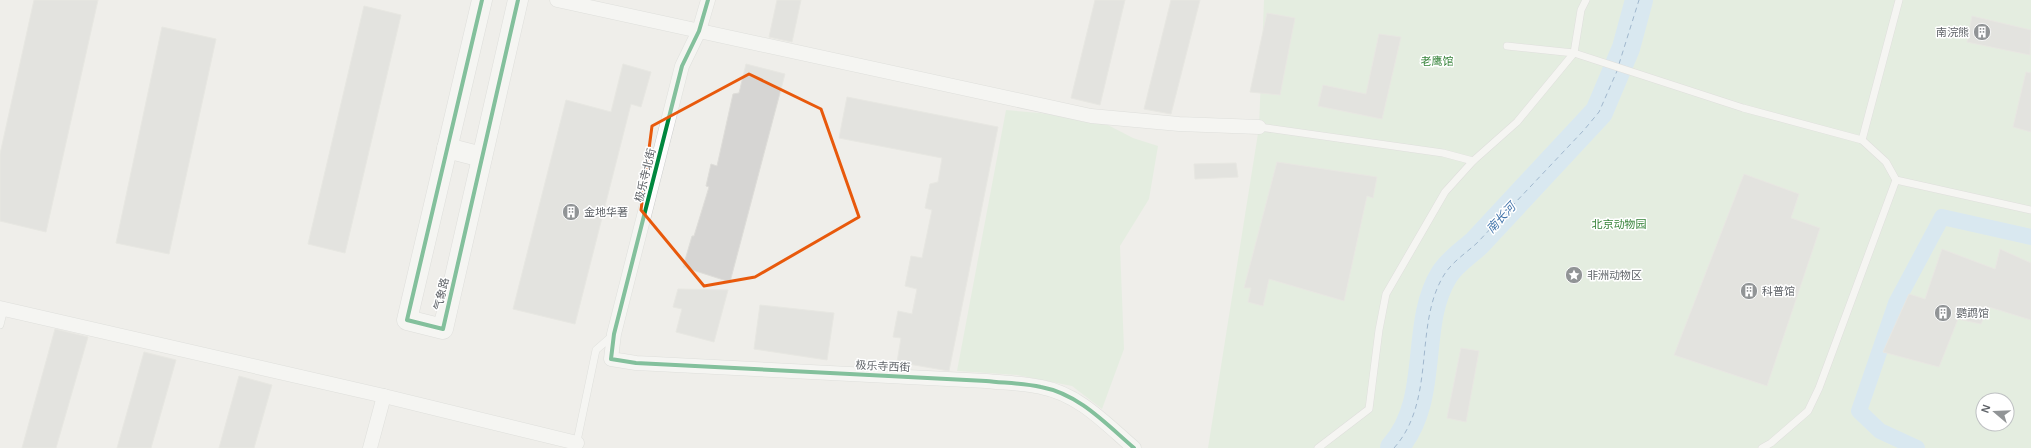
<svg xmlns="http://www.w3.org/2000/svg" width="2031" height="448" viewBox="0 0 2031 448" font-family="Helvetica,'Noto Sans SC',sans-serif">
  <rect width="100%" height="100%" fill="#efeeea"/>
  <g fill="#d8ebd6" fill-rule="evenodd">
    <path d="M 1264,0 L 2031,0 L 2031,448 L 1208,448 L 1259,127 ZM 1983,400 L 2007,400 L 2007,424 L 1983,424 Z"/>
    <path d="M 1006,110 L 1040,113 L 1104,123 L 1133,138 L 1158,146 L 1149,199 L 1120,246 L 1124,349 L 1102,409 L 1072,386 L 1017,375 L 957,371 Z"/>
  </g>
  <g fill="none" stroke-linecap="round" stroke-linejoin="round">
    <path stroke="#bfe0f9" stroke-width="16" d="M 1917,448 L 1880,431 L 1859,411 L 1896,303 L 1942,217 L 2031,237"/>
    <path stroke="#bfe0f9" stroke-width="28" d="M 1394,448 C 1437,400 1413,325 1444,275 C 1452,262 1466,253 1477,243 L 1599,112 L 1626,48 L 1639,0"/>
    <g stroke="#4174aa" stroke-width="1" stroke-dasharray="5 4" stroke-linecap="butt">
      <path d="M 1619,64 L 1639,0"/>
      <path d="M 1394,448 C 1437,400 1413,325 1444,275 C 1452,262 1466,253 1477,243 L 1584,130 L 1599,112 L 1617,71"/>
    </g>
  </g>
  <g fill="#d6d5d3" stroke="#deddd9">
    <path d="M 34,0 L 98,0 L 46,232 L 0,221 L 0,154 Z"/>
    <path d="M 777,0 L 801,0 L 792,42 L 769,37 Z"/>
    <path d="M 1095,0 L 1125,0 L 1100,105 L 1071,98 Z"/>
    <path d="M 1171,0 L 1200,0 L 1171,114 L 1144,109 Z"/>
    <path d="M 364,6 L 401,15 L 345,253 L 308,244 Z"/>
    <path d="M 1267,13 L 1295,18 L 1280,95 L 1250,92 Z"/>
    <path d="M 1972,16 L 2031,30 L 2030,55 L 1967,42 Z"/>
    <path d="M 162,27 L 216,39 L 169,254 L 116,243 Z"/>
    <path d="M 1379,34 L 1401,37 L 1382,119 L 1318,106 L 1323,85 L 1366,94 Z"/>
    <path d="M 623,64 L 651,72 L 641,107 L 631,104 L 575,324 L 513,309 L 566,100 L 611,112 Z"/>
    <path d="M 746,64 L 785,74 L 730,282 L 683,267 L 692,236 L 694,236 L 709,187 L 706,186 L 711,164 L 717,166 L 733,94 L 739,93 Z"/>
    <path d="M 2026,72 L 2031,73 L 2031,132 L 2013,127 Z"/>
    <path d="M 847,97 L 998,127 L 949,371 L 897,362 L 901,338 L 893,337 L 898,311 L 912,314 L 917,289 L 905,286 L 911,256 L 922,258 L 932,210 L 925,208 L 930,184 L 938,182 L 942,158 L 839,138 Z"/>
    <path d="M 1277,162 L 1377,177 L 1373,198 L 1367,196 L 1344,301 L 1269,279 L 1263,306 L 1248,302 L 1251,288 L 1244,288 Z"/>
    <path d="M 1236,163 L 1238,177 L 1195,179 L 1194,164 Z"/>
    <path d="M 1744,174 L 1799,194 L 1791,218 L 1820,228 L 1767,386 L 1674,355 Z"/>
    <path d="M 1942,249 L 1995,269 L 2000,249 L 2031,263 L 2031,320 L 1989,307 L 1981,324 L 1958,319 L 1939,367 L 1883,352 L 1909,294 L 1925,299 Z"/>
    <path d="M 678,289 L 728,290 L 714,342 L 676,332 L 682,309 L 673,307 Z"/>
    <path d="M 760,305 L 834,313 L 827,360 L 754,349 Z"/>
    <path d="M 55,329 L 88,337 L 56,448 L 22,448 Z"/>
    <path d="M 1461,348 L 1479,351 L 1466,422 L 1447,418 Z"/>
    <path d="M 144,352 L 176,360 L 151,448 L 117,448 Z"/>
    <path d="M 239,376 L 272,385 L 254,448 L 219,448 Z"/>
  </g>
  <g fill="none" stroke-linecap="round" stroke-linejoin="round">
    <defs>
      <g id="lane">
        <path d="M 1507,46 L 1574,53 L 1743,108 L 1862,140 L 1886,162 L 1896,180 L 2031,210"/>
        <path d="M 1259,127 L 1443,153 L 1473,161 L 1517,122 L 1574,53 L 1581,10 L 1586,0"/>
        <path d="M 1862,140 L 1899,0"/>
        <path d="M 0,325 L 4,309"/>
        <path d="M 576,446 L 596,350 L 612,336"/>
        <path d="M 1318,448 L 1369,409 L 1379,330 L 1386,294 L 1445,192 L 1473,161"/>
        <path d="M 1762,448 L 1771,443 L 1808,411 L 1819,388 L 1896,180"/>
      </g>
      <g id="street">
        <path d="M 557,0 L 1091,116 L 1179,124 L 1259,127"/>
        <path d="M 708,0 L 699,31 L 682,66 L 614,334 L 611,359 L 636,363 L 986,381 C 1004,383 1023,383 1041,387 C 1079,394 1106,424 1134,448"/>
        <path d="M 0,308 L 384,396 L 577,443"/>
        <path d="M 370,448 L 384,396"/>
      </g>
      <g id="secondary">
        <path d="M 482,0 L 407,320 L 443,329 L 518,0"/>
        <path d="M 447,148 L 482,157"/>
      </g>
    </defs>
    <use href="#lane" stroke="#cbcccc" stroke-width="8"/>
    <use href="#street" stroke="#cbcccc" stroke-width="15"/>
    <use href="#secondary" stroke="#cacacb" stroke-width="21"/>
    <use href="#lane" stroke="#fdfcfc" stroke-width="7"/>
    <use href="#street" stroke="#fdfcfc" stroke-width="14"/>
    <use href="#secondary" stroke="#fdfcfc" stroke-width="20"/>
    <defs>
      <g id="cycleway">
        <path d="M 482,0 L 407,320 L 443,329 L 518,0"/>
        <path d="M 708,0 L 699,31 L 682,66 L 614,334 L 611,359 L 636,363 L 986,381 C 1004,383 1023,383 1041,387 C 1079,394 1106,424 1134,448"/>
      </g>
    </defs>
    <use href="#cycleway" stroke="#fff" stroke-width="6"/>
    <use href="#cycleway" stroke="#00873e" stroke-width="4"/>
  </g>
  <path d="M0 0H2031V448H0ZM 749,74 L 821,109 L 859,217 L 755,277 L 704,286 L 641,210 L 652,126 Z" fill="#efeeea" fill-opacity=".55" fill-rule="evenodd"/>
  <path fill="none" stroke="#e8590c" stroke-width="3" stroke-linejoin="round" d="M 749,74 L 821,109 L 859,217 L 755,277 L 704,286 L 641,210 L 652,126 Z"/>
  <defs>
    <symbol id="building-disc" viewBox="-11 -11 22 22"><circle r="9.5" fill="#919496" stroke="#fff"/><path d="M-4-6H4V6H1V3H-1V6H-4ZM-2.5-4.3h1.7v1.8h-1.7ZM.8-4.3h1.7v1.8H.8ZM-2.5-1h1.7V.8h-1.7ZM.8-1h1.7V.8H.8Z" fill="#fff"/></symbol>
    <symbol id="sight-disc" viewBox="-11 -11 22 22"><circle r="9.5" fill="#919496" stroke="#fff"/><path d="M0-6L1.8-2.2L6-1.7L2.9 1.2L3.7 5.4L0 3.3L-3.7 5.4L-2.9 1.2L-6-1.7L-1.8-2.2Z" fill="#fff"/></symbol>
  </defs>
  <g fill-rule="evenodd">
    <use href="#building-disc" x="1972" y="22" width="20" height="20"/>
    <use href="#building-disc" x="561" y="202" width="20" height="20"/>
    <use href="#sight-disc" x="1564" y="265" width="20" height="20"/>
    <use href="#building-disc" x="1739" y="281" width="20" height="20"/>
    <use href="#building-disc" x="1933" y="303" width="20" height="20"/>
  </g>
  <g text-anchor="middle" stroke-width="3" stroke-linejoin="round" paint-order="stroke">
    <g font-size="11" fill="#5f6368" stroke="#fff" text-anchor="start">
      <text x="1969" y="36" text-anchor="end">南浣熊</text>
      <text x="584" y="216">金地华著</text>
      <text x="1587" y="279">非洲动物区</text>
      <text x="1762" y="295">科普馆</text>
      <text x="1956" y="317">鹦鹉馆</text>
    </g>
    <g font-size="11" fill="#348238" stroke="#fff">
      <text x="1437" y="65">老鹰馆</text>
      <text x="1619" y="228">北京动物园</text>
    </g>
    <g font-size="11" fill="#5f6368" stroke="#fff">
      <text transform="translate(645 175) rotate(-76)" y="4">极乐寺北街</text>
      <text transform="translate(441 294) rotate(-77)" y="4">气象路</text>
      <text transform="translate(883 366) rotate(3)" y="4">极乐寺西街</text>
    </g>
    <g font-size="12" font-style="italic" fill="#4174aa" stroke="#fff">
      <text transform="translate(1501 218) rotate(-47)" y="4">南长河</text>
    </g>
  </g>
  <g transform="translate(1995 412) rotate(289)"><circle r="19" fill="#ffffff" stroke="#bfc1c3"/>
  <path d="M0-3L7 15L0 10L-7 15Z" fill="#919496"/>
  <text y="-6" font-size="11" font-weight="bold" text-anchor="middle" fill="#5f6368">N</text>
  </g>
</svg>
